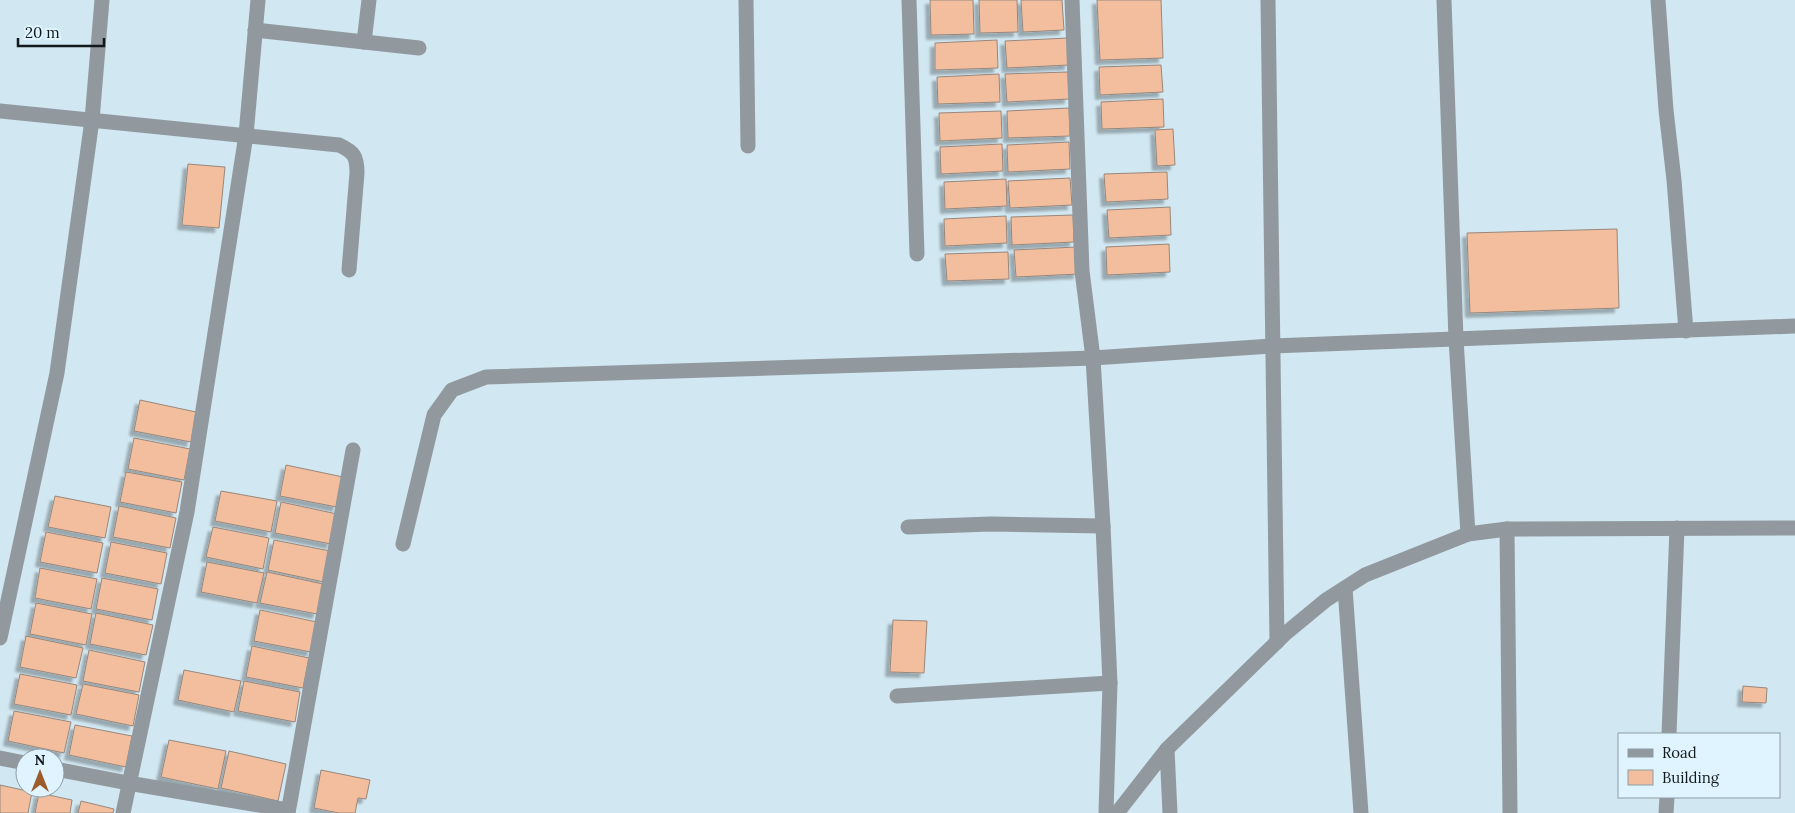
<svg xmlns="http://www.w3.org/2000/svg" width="1795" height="813" viewBox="0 0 1795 813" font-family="Lora,serif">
  <defs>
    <filter id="shadow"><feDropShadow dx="-4.5" dy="4.5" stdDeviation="1" flood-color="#0004"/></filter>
  </defs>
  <rect width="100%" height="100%" fill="#d1e7f1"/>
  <g fill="#f3be9d" stroke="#98877c" filter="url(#shadow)">
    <path d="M 930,0 L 973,0 L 974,34 L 931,35 Z"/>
    <path d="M 979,0 L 1017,0 L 1018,32 L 980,33 Z"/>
    <path d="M 1021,0 L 1062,0 L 1064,30 L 1023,32 Z"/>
    <path d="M 1097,0 L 1161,0 L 1163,58 L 1100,60 Z"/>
    <path d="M 1068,38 L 1069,65 L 1007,68 L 1005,41 Z"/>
    <path d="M 997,40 L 998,68 L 935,70 L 935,43 Z"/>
    <path d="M 1161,65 L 1163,92 L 1100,95 L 1099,67 Z"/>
    <path d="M 1068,72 L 1069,99 L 1007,102 L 1005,74 Z"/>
    <path d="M 999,74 L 1000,102 L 938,104 L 937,77 Z"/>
    <path d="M 1163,99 L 1164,127 L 1102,129 L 1101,102 Z"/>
    <path d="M 1069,108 L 1070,136 L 1008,138 L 1007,111 Z"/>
    <path d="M 1001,111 L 1002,138 L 940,141 L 939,113 Z"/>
    <path d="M 1173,129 L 1175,165 L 1157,166 L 1155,130 Z"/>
    <path d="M 1069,142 L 1070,169 L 1008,172 L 1007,145 Z"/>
    <path d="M 1002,144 L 1003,171 L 941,174 L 940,147 Z"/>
    <path d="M 188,164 L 225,167 L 219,228 L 182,225 Z"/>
    <path d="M 1167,172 L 1168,199 L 1106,202 L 1104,174 Z"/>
    <path d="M 1070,178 L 1072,205 L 1010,208 L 1008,181 Z"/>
    <path d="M 1006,179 L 1007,206 L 945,209 L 944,182 Z"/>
    <path d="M 1170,207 L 1171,235 L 1109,238 L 1107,210 Z"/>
    <path d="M 1073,215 L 1074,242 L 1012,245 L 1011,217 Z"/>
    <path d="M 1006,216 L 1007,243 L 945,246 L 944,219 Z"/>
    <path d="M 1617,229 L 1619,308 L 1470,313 L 1467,233 Z"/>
    <path d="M 1169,244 L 1170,272 L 1107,275 L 1106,247 Z"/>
    <path d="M 1077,247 L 1078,274 L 1016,277 L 1014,250 Z"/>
    <path d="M 1008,252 L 1009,279 L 947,281 L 945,254 Z"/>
    <path d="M 140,400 L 196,412 L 191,442 L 134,431 Z"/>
    <path d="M 134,438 L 190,449 L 184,480 L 128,469 Z"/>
    <path d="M 286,465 L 343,477 L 337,507 L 280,496 Z"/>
    <path d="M 126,472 L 182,482 L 176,513 L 120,502 Z"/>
    <path d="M 221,491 L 277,501 L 271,532 L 215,521 Z"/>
    <path d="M 55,496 L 111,507 L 105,538 L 48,527 Z"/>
    <path d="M 281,502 L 337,514 L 331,544 L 275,533 Z"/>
    <path d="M 119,506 L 176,518 L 170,548 L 113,537 Z"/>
    <path d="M 213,527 L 269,538 L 263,569 L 206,557 Z"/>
    <path d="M 46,532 L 103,543 L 97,573 L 40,562 Z"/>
    <path d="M 274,540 L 330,551 L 324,582 L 268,570 Z"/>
    <path d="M 111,542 L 167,553 L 161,584 L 105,573 Z"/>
    <path d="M 207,562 L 264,573 L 257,603 L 201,592 Z"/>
    <path d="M 40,568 L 97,579 L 91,609 L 35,598 Z"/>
    <path d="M 267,572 L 323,584 L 317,614 L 260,603 Z"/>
    <path d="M 102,578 L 158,589 L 152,620 L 96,609 Z"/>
    <path d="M 36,603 L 92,614 L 86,645 L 30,634 Z"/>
    <path d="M 260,610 L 317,622 L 311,652 L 254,641 Z"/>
    <path d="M 96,613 L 153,625 L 146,655 L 90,644 Z"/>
    <path d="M 893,620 L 927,621 L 924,673 L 890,672 Z"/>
    <path d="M 26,636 L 83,648 L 76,678 L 20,667 Z"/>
    <path d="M 252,646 L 309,658 L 303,688 L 246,677 Z"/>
    <path d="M 89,650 L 145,662 L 139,692 L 83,681 Z"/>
    <path d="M 184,670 L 241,681 L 234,712 L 178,700 Z"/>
    <path d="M 20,674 L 77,685 L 71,715 L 14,704 Z"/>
    <path d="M 244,681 L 300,692 L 295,722 L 238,711 Z"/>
    <path d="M 83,684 L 139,695 L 133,726 L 76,714 Z"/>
    <path d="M 1743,686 L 1767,688 L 1766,703 L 1742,702 Z"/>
    <path d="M 14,711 L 71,722 L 64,753 L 8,741 Z"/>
    <path d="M 75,725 L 132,736 L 126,767 L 69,755 Z"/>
    <path d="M 169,740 L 226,751 L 218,789 L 161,777 Z"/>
    <path d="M 229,751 L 286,764 L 278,801 L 221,788 Z"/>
    <path d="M 321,770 L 370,780 L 366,799 L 358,798 L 355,813 L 339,813 L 314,808 Z"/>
    <path d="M 0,785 L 32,792 L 28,813 L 0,813 Z"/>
    <path d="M 39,793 L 72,800 L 70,813 L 35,813 Z"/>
    <path d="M 81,801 L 114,809 L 113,813 L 78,813 Z"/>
  </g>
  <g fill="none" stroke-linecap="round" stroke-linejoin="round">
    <g stroke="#91999e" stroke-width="15">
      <path d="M 746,0 L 748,146"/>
      <path d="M 909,0 L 917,254"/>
      <path d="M 1072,0 L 1082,271 L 1093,358 L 1103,526 L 1110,683 L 1106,813"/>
      <path d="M 1268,0 L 1277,642"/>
      <path d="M 1444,0 L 1456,339 L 1468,534"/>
      <path d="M 1658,0 L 1666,110 L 1674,180 L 1686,331"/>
      <path d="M 255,30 L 419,48"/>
      <path d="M 364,42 L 369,0"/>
      <path d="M 0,111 L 339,145 C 354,152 357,156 357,173 L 349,270"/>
      <path d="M 908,527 L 991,524 L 1103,526"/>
      <path d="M 1507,529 L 1510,813"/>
      <path d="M 403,544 L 434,415 L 452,390 L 486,377 L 1093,358 L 1272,346 L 1795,326"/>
      <path d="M 1345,588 L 1361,813"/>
      <path d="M 0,638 L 57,373 L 92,120 L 102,0"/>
      <path d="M 897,696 L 1110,683"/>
      <path d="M 1669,734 L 1677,528"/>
      <path d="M 1167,749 L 1286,633 L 1326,600 L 1365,575 L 1468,534 L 1507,529 L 1795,528"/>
      <path d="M 0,758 L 25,763"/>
      <path d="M 55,769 L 128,783 L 288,810"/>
      <path d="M 123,813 L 187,512 L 246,135 L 258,0"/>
      <path d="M 288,813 L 353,450"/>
      <path d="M 1117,813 L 1167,749 L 1170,813"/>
      <path d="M 1666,813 L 1667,797"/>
    </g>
  </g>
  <rect x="1618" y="733" width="162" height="65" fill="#dff4fe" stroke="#8d9ca4"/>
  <rect x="1628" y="749" width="25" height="8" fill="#91999e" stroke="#8d9ca4"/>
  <text x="1662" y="758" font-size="15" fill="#12191d">Road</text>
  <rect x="1628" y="770" width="25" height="15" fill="#f3be9d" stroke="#8d9ca4"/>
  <text x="1662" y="783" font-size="15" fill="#12191d">Building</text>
  <g transform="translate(40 773)"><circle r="24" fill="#dff4fe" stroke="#8d9ca4"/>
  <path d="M0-4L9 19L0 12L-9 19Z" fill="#9d5a2a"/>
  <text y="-8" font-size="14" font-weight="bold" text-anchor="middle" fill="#12191d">N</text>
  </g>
  <path d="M18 38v8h86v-8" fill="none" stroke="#12191d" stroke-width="2.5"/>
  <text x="25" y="38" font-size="15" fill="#12191d" stroke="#dff4fe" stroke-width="4" paint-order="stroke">20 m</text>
</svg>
